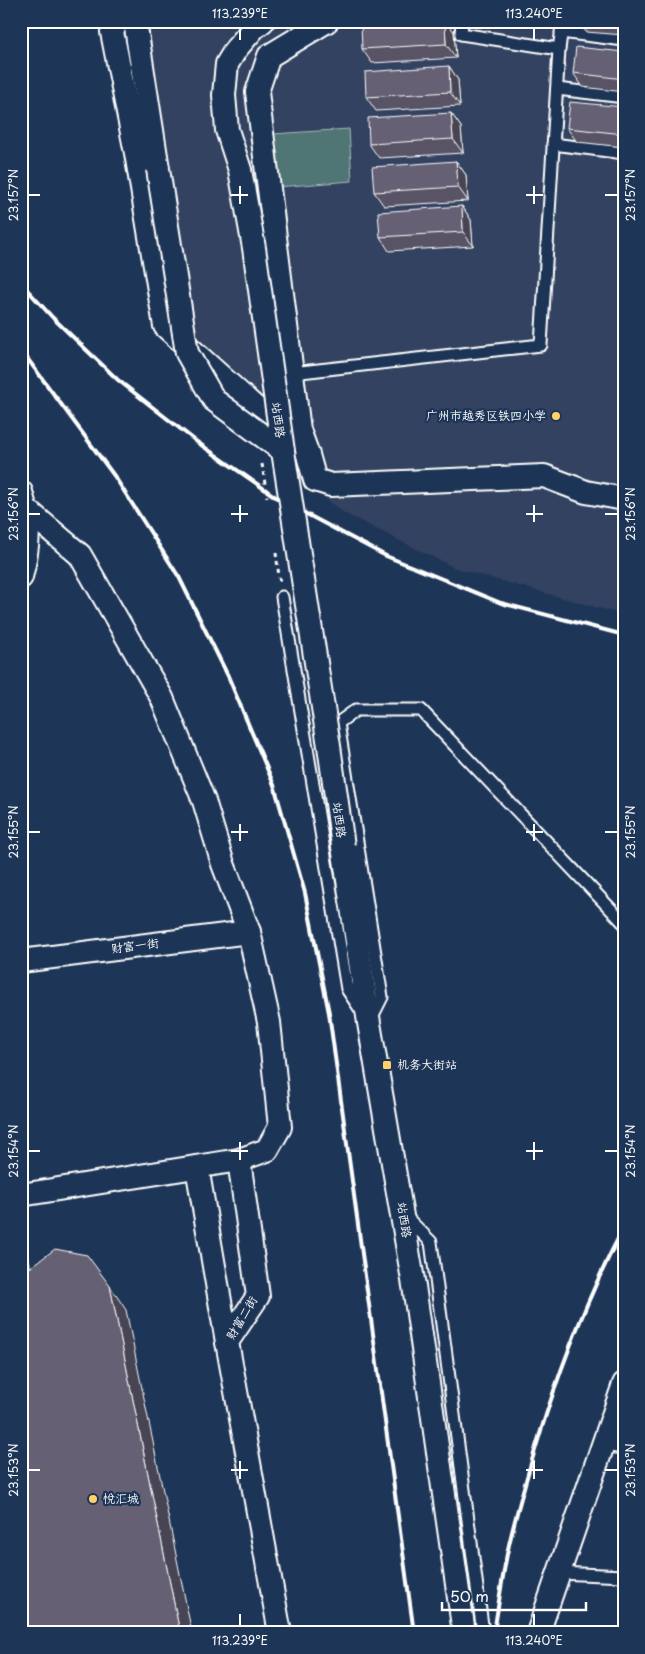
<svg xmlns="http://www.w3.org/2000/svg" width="645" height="1654" viewBox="0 0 645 1654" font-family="'Playpen Sans','LXGW WenKai TC',sans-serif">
  <rect width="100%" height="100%" fill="#1d3557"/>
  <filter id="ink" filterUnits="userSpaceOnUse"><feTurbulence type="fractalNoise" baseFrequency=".02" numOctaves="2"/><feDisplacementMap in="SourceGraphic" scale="10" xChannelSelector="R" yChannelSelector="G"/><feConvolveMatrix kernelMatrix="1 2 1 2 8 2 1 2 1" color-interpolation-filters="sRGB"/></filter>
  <g filter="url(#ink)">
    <path fill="#334260" d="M 126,21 L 624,21 L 624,615 L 455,568 L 344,513 L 205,408 Z"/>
    <path fill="#4f7475" stroke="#a7baba" d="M 349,129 L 352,181 L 277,187 L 273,134 Z"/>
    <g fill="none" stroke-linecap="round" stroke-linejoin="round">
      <defs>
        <g id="service">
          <path d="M 462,21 L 461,34 L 559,49"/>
          <path d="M 561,32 L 624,40"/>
          <path d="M 557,89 L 624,97"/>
          <path d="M 553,144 L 624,153"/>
          <path d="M 292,373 L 541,345 L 559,49 L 563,21"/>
          <path d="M 282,597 L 347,989 L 363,1013"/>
          <path d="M 371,1019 L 382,997 L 338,723 L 356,710 L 421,710 L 624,923"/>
          <path d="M 405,1216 L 431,1242 L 482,1625 L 481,1633"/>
          <path d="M 603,1444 L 624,1449"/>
          <path d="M 558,1573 L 624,1576"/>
        </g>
        <g id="minor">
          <path d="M 117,21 L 112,32 L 136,153 L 165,326 L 290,439"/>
          <path d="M 135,21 L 158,169"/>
          <path d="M 327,21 L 269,56 L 257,92 L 299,430 L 308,455 L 315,480 L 331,485 L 544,476 L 586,492 L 624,499"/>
          <path d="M 236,49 L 254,28 L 263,21"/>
          <path d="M 21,492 C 31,524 29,546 21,577"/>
          <path d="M 343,846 L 369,1023 L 414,1286 L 464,1633"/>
          <path d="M 21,961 L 249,932"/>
          <path d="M 239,1160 L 258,1296 L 227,1342 L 280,1633"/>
          <path d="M 197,1167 L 227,1342"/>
          <path d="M 21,1195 L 239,1160 L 267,1150 L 280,1127 L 269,1022 L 249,932 L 223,864 L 204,801 L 162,698 L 80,555 L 26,509"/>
          <path d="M 538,1633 L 624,1384"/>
        </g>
      </defs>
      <use href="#service" stroke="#fff" stroke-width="15"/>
      <use href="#minor" stroke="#fff" stroke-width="26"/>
      <path stroke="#fff" stroke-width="3" stroke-dasharray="4 4" stroke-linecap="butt" d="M 276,553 L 280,584"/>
      <use href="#service" stroke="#1d3557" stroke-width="11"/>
      <use href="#minor" stroke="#1d3557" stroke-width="22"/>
      <g stroke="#fff" stroke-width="4">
        <path d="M 21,283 L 53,318 L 118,380 L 197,442 L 280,500 L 386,556 L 501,603 L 624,635"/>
        <path d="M 21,350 L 115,477 L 179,577 L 228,676 L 274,785 L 305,893 L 329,1013 L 414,1633"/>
        <path d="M 494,1633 C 498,1607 502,1580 507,1554 C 515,1515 527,1476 539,1437 C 561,1365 588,1295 624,1227"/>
      </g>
      <defs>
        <g id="minor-bridge">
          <path d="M 236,49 L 227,64 L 224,95 L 227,130 L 240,170 L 254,248 L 283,451 L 329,746 L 343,846"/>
          <path d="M 158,169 L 187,353 L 214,400 L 283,451"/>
        </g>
      </defs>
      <use href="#minor-bridge" stroke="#fff" stroke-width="26" stroke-linecap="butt"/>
      <path stroke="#fff" stroke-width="3" stroke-dasharray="4 4" stroke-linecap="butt" d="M 262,464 L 267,497"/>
      <use href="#minor-bridge" stroke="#1d3557" stroke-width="22"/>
    </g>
    <g fill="#585365" stroke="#fff">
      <path d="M 579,21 L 624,21 L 624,35 L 586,32 Z"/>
      <path d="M 454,32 L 456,58 L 372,63 L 362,49 Z"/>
      <path d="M 624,52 L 624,92 L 583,87 L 573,73 Z"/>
      <path d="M 449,66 L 458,80 L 460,106 L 376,111 L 366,97 Z"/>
      <path d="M 624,107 L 624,147 L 577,142 L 567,128 Z"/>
      <path d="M 451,113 L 461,127 L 463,153 L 379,158 L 369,144 Z"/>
      <path d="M 456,161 L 466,175 L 468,201 L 384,206 L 374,192 Z"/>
      <path d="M 462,206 L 471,220 L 473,246 L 389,251 L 380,237 Z"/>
    </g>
    <g fill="#474452" stroke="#fff">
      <path d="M 445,21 L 446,21 L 454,32 L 456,58 L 446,44 Z"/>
      <path d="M 449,66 L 458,80 L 460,106 L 450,92 Z"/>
      <path d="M 451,113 L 461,127 L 463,153 L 453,139 Z"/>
      <path d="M 456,161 L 466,175 L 468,201 L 458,187 Z"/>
      <path d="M 462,206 L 471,220 L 473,246 L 463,232 Z"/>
      <path d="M 21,1247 L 29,1259 L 39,1315 L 22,1291 L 21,1285 Z"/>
      <path d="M 110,1286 L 126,1310 L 192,1633 L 180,1633 Z"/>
    </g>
    <g fill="#666175" stroke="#fff">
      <path d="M 396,21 L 445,21 L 446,44 L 362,49 L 361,23 Z"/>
      <path d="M 611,21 L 624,21 L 624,23 Z"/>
      <path d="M 576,47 L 624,52 L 624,79 L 573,73 Z"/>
      <path d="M 449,66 L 450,92 L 366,97 L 365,72 Z"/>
      <path d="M 570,102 L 624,107 L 624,134 L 567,128 Z"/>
      <path d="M 451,113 L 453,139 L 369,144 L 368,118 Z"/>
      <path d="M 456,161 L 458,187 L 374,192 L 372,167 Z"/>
      <path d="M 462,206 L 463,232 L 380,237 L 378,212 Z"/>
      <path d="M 55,1249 L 87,1255 L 110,1286 L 180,1633 L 21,1633 L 21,1285 L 22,1291 L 27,1270 Z"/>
    </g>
  </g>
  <path fill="none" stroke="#fff" stroke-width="2" d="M 240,28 L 240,40M 534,28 L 534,40M 240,186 L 240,204M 534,186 L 534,204M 28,195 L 40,195M 231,195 L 248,195M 526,195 L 543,195M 605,195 L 618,195M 240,505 L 240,522M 534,505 L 534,522M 28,514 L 40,514M 231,514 L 248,514M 526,514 L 543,514M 605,514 L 618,514M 240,824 L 240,841M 534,824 L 534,841M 28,832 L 40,832M 231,832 L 248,832M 526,832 L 543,832M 605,832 L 618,832M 240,1142 L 240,1160M 534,1142 L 534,1160M 28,1151 L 40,1151M 231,1151 L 248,1151M 526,1151 L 543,1151M 605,1151 L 618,1151M 240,1461 L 240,1479M 534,1461 L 534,1479M 28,1470 L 40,1470M 231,1470 L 248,1470M 526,1470 L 543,1470M 605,1470 L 618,1470M 240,1614 L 240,1626M 534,1614 L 534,1626"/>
  <g fill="#ffd166" stroke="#1d3557" stroke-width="2">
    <circle cx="556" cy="416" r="5"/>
    <rect x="382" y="1060" width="10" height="10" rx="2.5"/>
    <circle cx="93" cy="1499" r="5"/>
  </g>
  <g text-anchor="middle" stroke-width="4.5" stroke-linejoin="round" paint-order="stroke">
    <g font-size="12" fill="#fff" stroke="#1d3557" text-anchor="start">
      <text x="546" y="420" text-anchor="end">广州市越秀区铁四小学</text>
      <text x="397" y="1069">机务大街站</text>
      <text x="103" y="1503">悦汇城</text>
    </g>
    <g font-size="12" fill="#fff" stroke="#1d3557">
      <text transform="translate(278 420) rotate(82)" y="4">站西路</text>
      <text transform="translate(339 820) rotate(82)" y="4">站西路</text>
      <text transform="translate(135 946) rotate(-7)" y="4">财富一街</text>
      <text transform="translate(404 1220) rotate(81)" y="4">站西路</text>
      <text transform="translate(242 1318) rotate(-59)" y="4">财富二街</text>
    </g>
  </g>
  <rect width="645" height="1654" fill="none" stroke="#1d3557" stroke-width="55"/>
  <path d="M442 1602v8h144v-8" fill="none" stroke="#ffffff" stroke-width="2.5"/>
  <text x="450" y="1602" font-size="15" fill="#ffffff" stroke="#1d3557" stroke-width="4" paint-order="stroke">50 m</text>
  <rect x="28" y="28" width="590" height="1598" fill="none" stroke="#fff" stroke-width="2"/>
  <g font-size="12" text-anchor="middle" fill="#fff">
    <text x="240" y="18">113.239°E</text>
    <text x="534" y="18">113.240°E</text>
    <text transform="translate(14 195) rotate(-90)" y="4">23.157°N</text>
    <text transform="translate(631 195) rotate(-90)" y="4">23.157°N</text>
    <text transform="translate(14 514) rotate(-90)" y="4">23.156°N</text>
    <text transform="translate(631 514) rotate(-90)" y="4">23.156°N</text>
    <text transform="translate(14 832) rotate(-90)" y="4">23.155°N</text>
    <text transform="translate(631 832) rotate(-90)" y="4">23.155°N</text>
    <text transform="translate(14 1151) rotate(-90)" y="4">23.154°N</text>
    <text transform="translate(631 1151) rotate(-90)" y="4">23.154°N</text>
    <text transform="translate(14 1470) rotate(-90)" y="4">23.153°N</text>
    <text transform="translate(631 1470) rotate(-90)" y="4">23.153°N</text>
    <text x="240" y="1645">113.239°E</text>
    <text x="534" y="1645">113.240°E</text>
  </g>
</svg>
